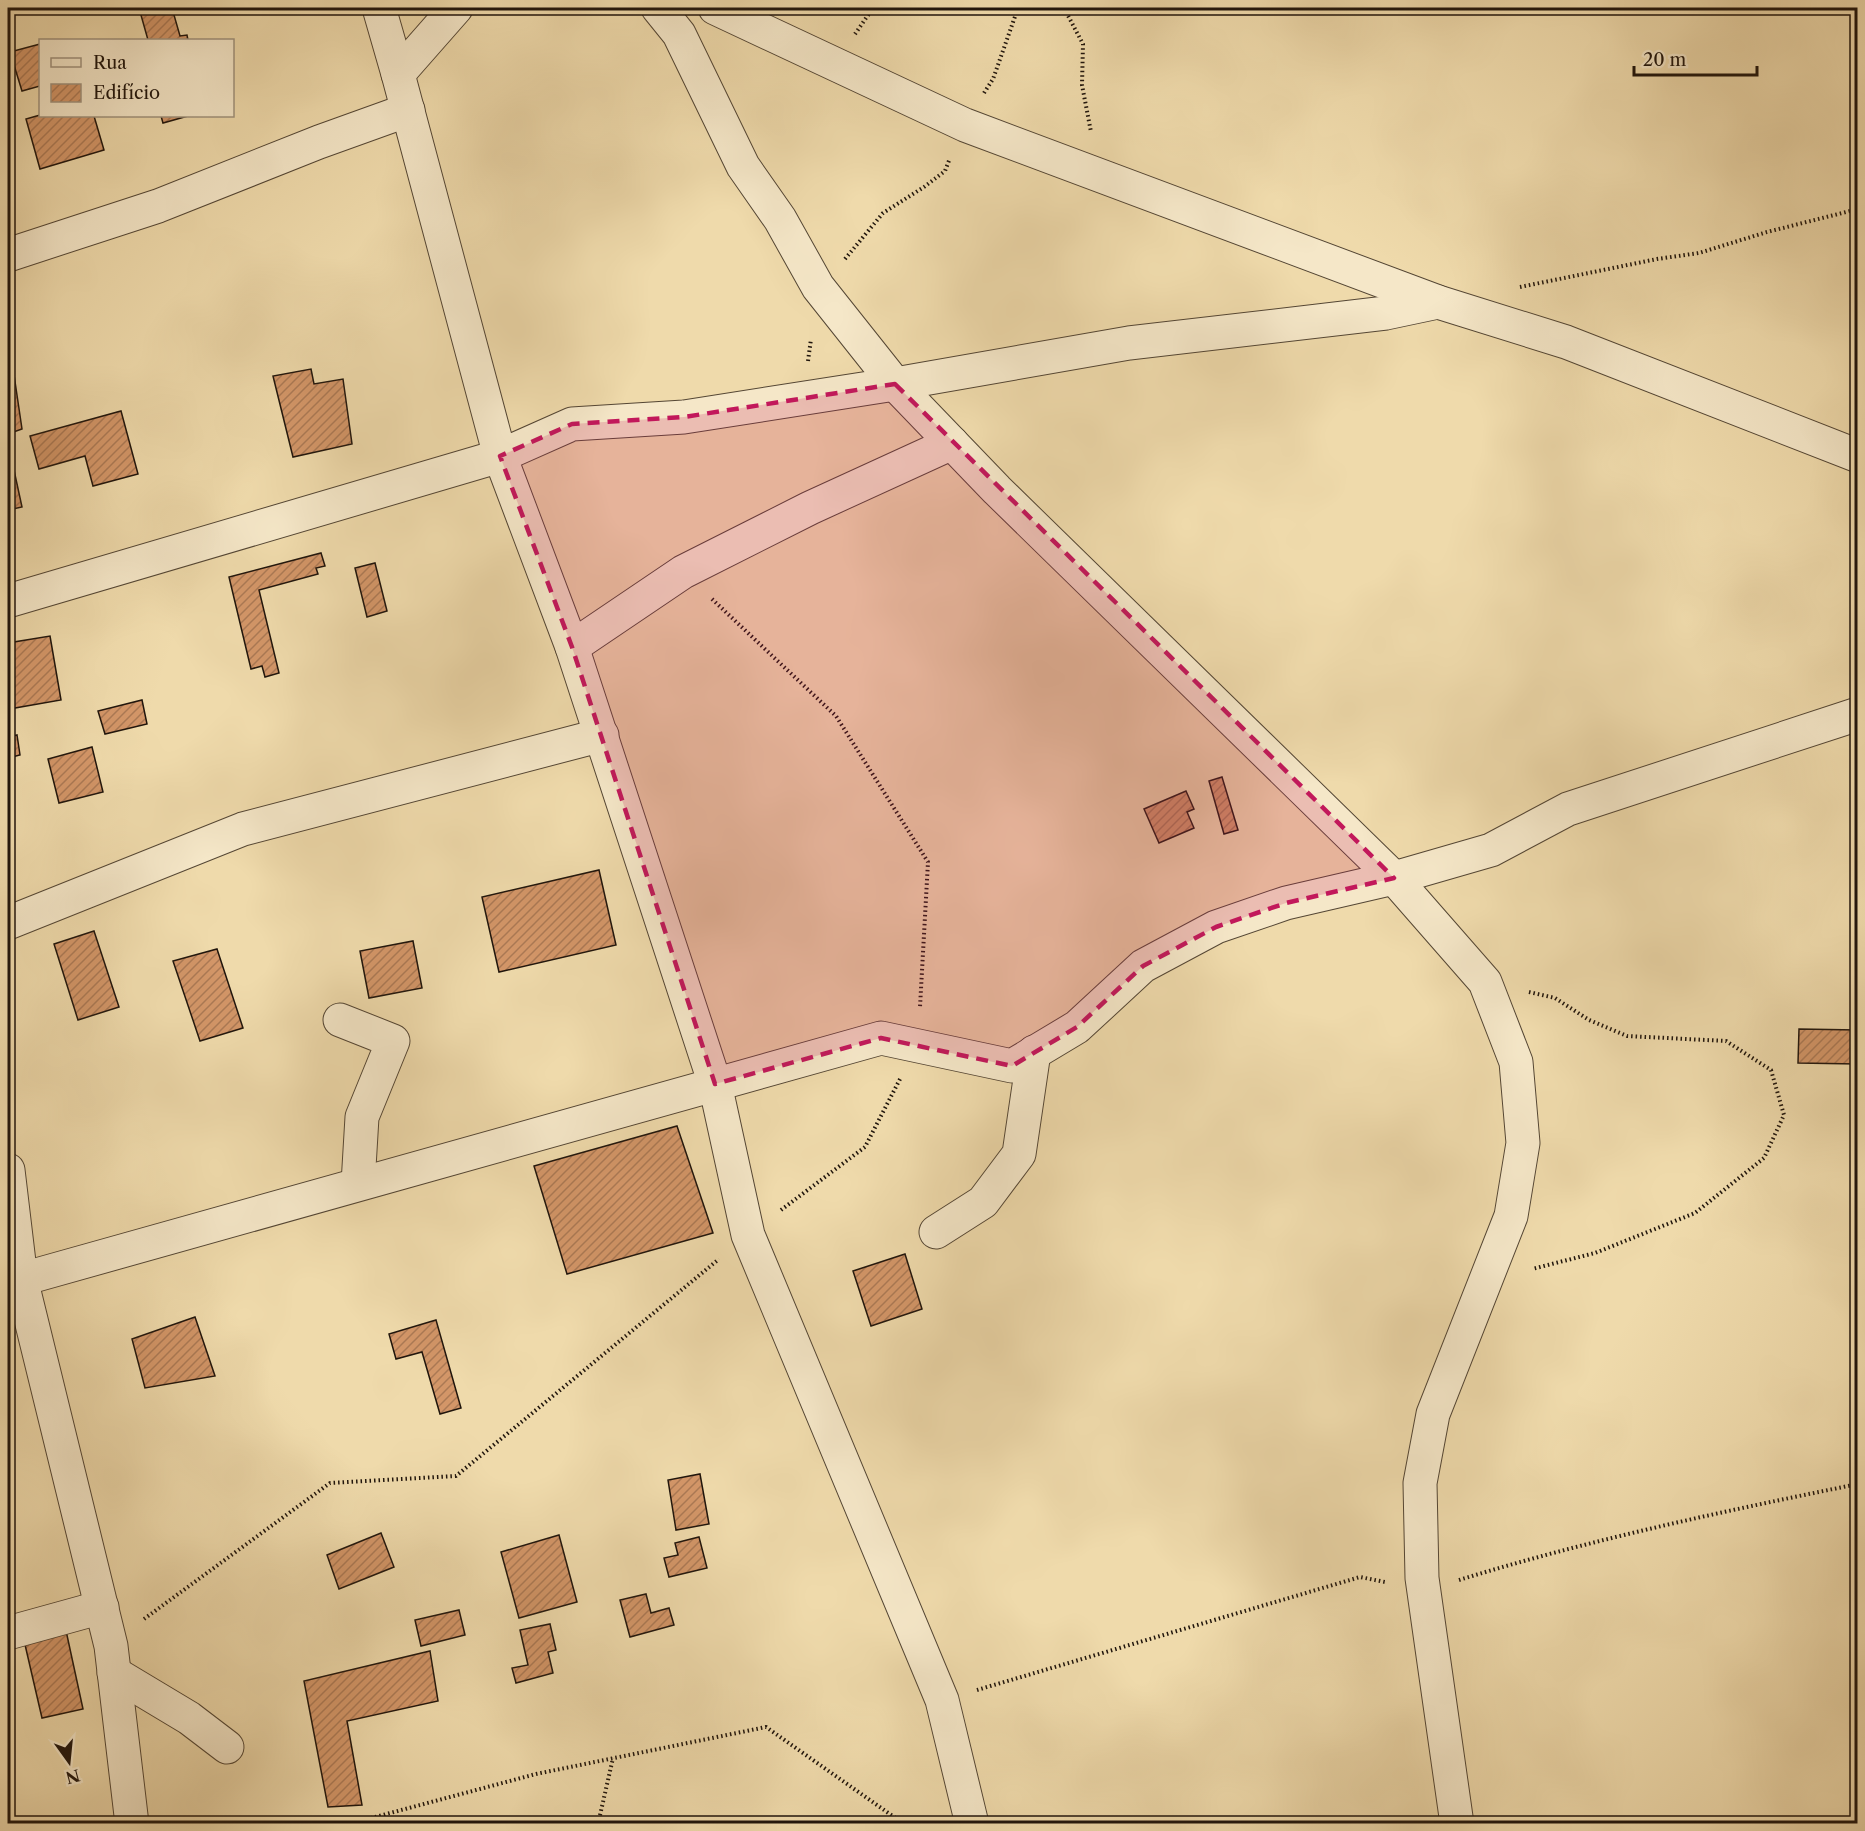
<svg xmlns="http://www.w3.org/2000/svg" width="1865" height="1831" viewBox="0 0 1865 1831" font-family="'Libre Caslon Text',serif">
  <defs>
    <pattern id="building-hatch" width="6" height="6" patternUnits="userSpaceOnUse" patternTransform="scale(1.5)"><rect width="6" height="6" fill="#d39668"/><path d="M-1 1l2-2M0 6l6-6M5 7l2-2" fill="none" stroke="#ab7954"/></pattern>
  </defs>
  <rect width="100%" height="100%" fill="#efdaab"/>
  <filter id="stains"><feTurbulence type="fractalNoise" baseFrequency=".00333" numOctaves="4"/><feColorMatrix values="0 0 0 0 .2 0 0 0 0 .09 0 0 0 0 .02 0 0 0 .5 -.17"/></filter>
  <radialGradient id="worn" r=".72"><stop offset=".6" stop-color="#630" stop-opacity="0"/><stop offset="1" stop-color="#630" stop-opacity=".3"/></radialGradient>
  <g fill="url(#building-hatch)" stroke="#20150c" stroke-width="1.5">
    <path d="M 139,8 L 172,8 L 180,36 L 187,35 L 188,40 L 148,40 Z"/>
    <path d="M 40,44 L 40,86 L 22,91 L 10,52 Z"/>
    <path d="M 40,115 L 94,116 L 104,150 L 40,169 L 26,119 Z"/>
    <path d="M 161,116 L 188,116 L 163,123 Z"/>
    <path d="M 13,368 L 22,429 L 8,434 L 8,369 Z"/>
    <path d="M 311,369 L 314,384 L 343,379 L 352,444 L 293,457 L 273,376 Z"/>
    <path d="M 121,411 L 138,474 L 93,486 L 85,456 L 39,469 L 30,436 Z"/>
    <path d="M 8,447 L 9,447 L 22,507 L 8,510 Z"/>
    <path d="M 321,553 L 325,566 L 316,568 L 318,574 L 259,590 L 279,673 L 265,677 L 262,666 L 251,669 L 229,577 Z"/>
    <path d="M 375,563 L 387,611 L 367,617 L 355,568 Z"/>
    <path d="M 50,636 L 61,700 L 9,709 L 8,643 Z"/>
    <path d="M 142,700 L 147,724 L 105,734 L 98,711 Z"/>
    <path d="M 17,735 L 20,755 L 8,758 L 8,737 Z"/>
    <path d="M 92,747 L 103,792 L 59,803 L 48,759 Z"/>
    <path d="M 1222,777 L 1238,830 L 1224,834 L 1209,781 Z"/>
    <path d="M 1186,791 L 1194,809 L 1187,812 L 1194,828 L 1159,843 L 1144,809 Z"/>
    <path d="M 599,870 L 616,945 L 499,972 L 482,897 Z"/>
    <path d="M 94,931 L 119,1007 L 78,1020 L 54,944 Z"/>
    <path d="M 413,941 L 422,988 L 369,998 L 360,951 Z"/>
    <path d="M 217,949 L 243,1028 L 200,1041 L 173,961 Z"/>
    <path d="M 1799,1029 L 1857,1030 L 1857,1064 L 1798,1063 Z"/>
    <path d="M 677,1126 L 713,1233 L 567,1274 L 534,1166 Z"/>
    <path d="M 905,1254 L 922,1309 L 871,1326 L 853,1271 Z"/>
    <path d="M 195,1317 L 215,1376 L 145,1388 L 132,1339 Z"/>
    <path d="M 436,1320 L 461,1408 L 440,1414 L 422,1352 L 396,1359 L 389,1334 Z"/>
    <path d="M 700,1474 L 709,1524 L 676,1530 L 668,1480 Z"/>
    <path d="M 381,1533 L 394,1567 L 339,1589 L 327,1555 Z"/>
    <path d="M 559,1535 L 577,1602 L 519,1618 L 501,1552 Z"/>
    <path d="M 699,1537 L 707,1568 L 669,1577 L 664,1558 L 678,1555 L 675,1543 Z"/>
    <path d="M 646,1594 L 651,1613 L 669,1608 L 674,1625 L 630,1637 L 620,1600 Z"/>
    <path d="M 459,1610 L 465,1635 L 421,1646 L 415,1620 Z"/>
    <path d="M 550,1624 L 556,1650 L 548,1652 L 553,1673 L 516,1683 L 512,1668 L 528,1665 L 520,1630 Z"/>
    <path d="M 65,1626 L 83,1709 L 42,1718 L 23,1636 Z"/>
    <path d="M 430,1651 L 438,1701 L 347,1721 L 362,1805 L 328,1807 L 304,1681 Z"/>
  </g>
  <g fill="none" stroke-linecap="round" stroke-linejoin="round">
    <defs>
      <g id="minor">
        <path d="M 379,8 L 398,74 L 500,456 L 572,647 L 715,1084 L 748,1235 L 942,1700 L 972,1824"/>
        <path d="M 658,8 L 679,34 L 743,166 L 780,219 L 818,287 L 895,384 L 997,490 L 1394,878 L 1485,982 L 1516,1062 L 1523,1143 L 1511,1216 L 1433,1414 L 1420,1483 L 1422,1578 L 1457,1824"/>
        <path d="M 715,8 L 965,125 L 1438,302 L 1566,342 L 1858,456"/>
        <path d="M 398,74 L 456,8"/>
        <path d="M 8,255 L 158,206 L 319,142 L 408,110"/>
        <path d="M 8,601 L 500,456 L 572,424 L 684,417 L 895,384 L 1129,343 L 1386,313 L 1438,302"/>
        <path d="M 572,647 L 683,572 L 810,508 L 952,443"/>
        <path d="M 8,923 L 243,829 L 602,735"/>
        <path d="M 340,1020 L 393,1041 L 362,1117 L 358,1184"/>
        <path d="M 8,1170 L 21,1279 L 111,1646 L 132,1824"/>
        <path d="M 936,1232 L 983,1202 L 1019,1154 L 1034,1052"/>
        <path d="M 8,1283 L 881,1038 L 1012,1066 L 1077,1027 L 1143,966 L 1216,927 L 1286,903 L 1394,878 L 1491,850 L 1568,809 L 1858,714"/>
        <path d="M 8,1633 L 102,1607"/>
        <path d="M 114,1673 L 189,1718 L 227,1747"/>
      </g>
    </defs>
    <use href="#minor" stroke="#544634" stroke-width="35"/>
    <g stroke="#20150c" stroke-width="4" stroke-dasharray="1.5 3" stroke-linecap="butt">
      <path d="M 1064,8 L 1083,44 L 1082,85 L 1091,132"/>
      <path d="M 855,34 L 873,8"/>
      <path d="M 984,93 L 993,79 L 1018,8"/>
      <path d="M 845,259 L 883,213 L 924,187 L 945,171 L 950,158"/>
      <path d="M 1520,287 L 1657,259 L 1699,253 L 1767,232 L 1858,209"/>
      <path d="M 808,361 L 811,339"/>
      <path d="M 712,599 L 836,716 L 928,862 L 920,1007"/>
      <path d="M 1529,992 L 1555,998 L 1589,1020 L 1627,1036 L 1726,1041 L 1771,1070 L 1784,1115 L 1764,1158 L 1695,1213 L 1595,1253 L 1532,1269"/>
      <path d="M 781,1210 L 865,1147 L 900,1079"/>
      <path d="M 1459,1580 C 1589,1540 1724,1511 1858,1484"/>
      <path d="M 144,1619 L 330,1483 L 456,1476 L 719,1259"/>
      <path d="M 977,1690 L 1360,1577 L 1385,1582"/>
      <path d="M 349,1824 L 536,1774 L 766,1727 L 904,1824"/>
      <path d="M 598,1824 L 613,1758"/>
    </g>
    <use href="#minor" stroke="#f5e7c8" stroke-width="33"/>
  </g>
  <path fill="#c2185b" fill-opacity="0.2" stroke="#c2185b" stroke-width="4.5" stroke-dasharray="12 8" stroke-linejoin="round" d="M 895,384 L 1394,878 L 1286,903 L 1216,927 L 1143,966 L 1077,1027 L 1012,1066 L 881,1038 L 715,1084 L 572,647 L 500,456 L 572,424 L 684,417 Z"/>
  <rect width="1865" height="1831" fill="none" stroke="#efdaab" stroke-width="30"/>
  <rect x="9" y="9" width="1847" height="1813" fill="none" stroke="#20150c" stroke-width="3"/>
  <rect x="15" y="15" width="1835" height="1801" fill="none" stroke="#20150c" stroke-width="1.5"/>
  <rect x="39" y="39" width="195" height="78" fill="#f5e7c8" stroke="#a0937d" stroke-width="1.5"/>
  <rect x="51" y="58" width="30" height="9" fill="#f5e7c8" stroke="#a0937d" stroke-width="1.5"/>
  <text x="93" y="69" font-size="18" fill="#20150c">Rua</text>
  <rect x="51" y="84" width="30" height="18" fill="url(#building-hatch)" stroke="#a0937d" stroke-width="1.5"/>
  <text x="93" y="99" font-size="18" fill="#20150c">Edifício</text>
  <g transform="translate(69 1762) rotate(165)" stroke="#f5e7c8" stroke-width="4.5" paint-order="stroke">
  <path d="M0-4.5L10 22L0 15L-10 22Z" fill="#20150c"/>
  <text y="-9" font-size="16" font-weight="bold" text-anchor="middle" fill="#20150c">N</text>
  </g>
  <path d="M1634 66v9h123v-9" fill="none" stroke="#20150c" stroke-width="3"/>
  <text x="1643" y="66" font-size="18" fill="#20150c" stroke="#f5e7c8" stroke-width="4.5" paint-order="stroke">20 m</text>
  <rect width="100%" height="100%" filter="url(#stains)"/>
  <rect width="100%" height="100%" fill="url(#worn)"/>
</svg>
